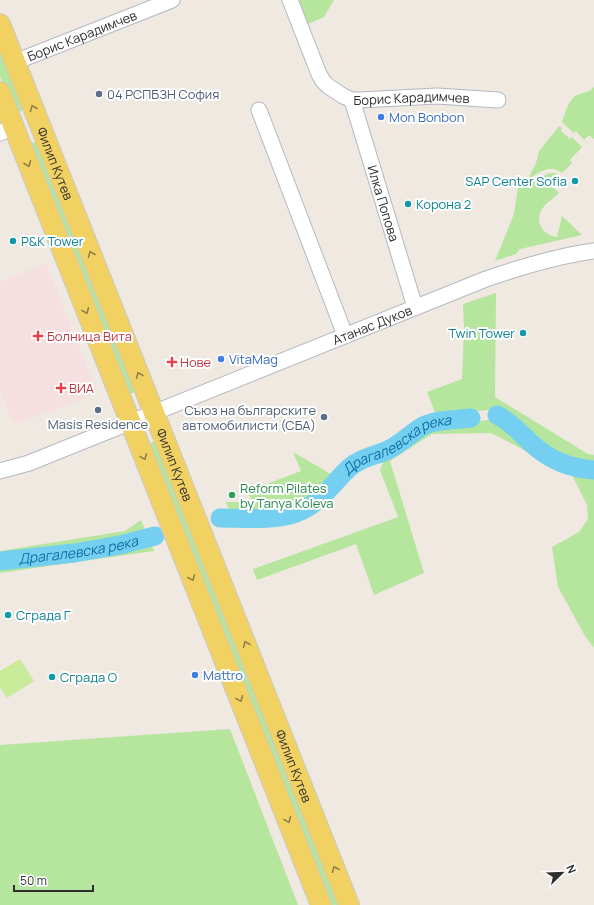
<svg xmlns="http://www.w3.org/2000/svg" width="594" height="905" viewBox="0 0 594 905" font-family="Manrope,sans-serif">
  <rect width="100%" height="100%" fill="#efe9e1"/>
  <path fill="#f5dfe0" d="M 46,263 L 97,393 L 20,423 L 15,422 L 11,417 L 0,390 L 0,282 Z"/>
  <g fill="#b6e59e">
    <path d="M 299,0 L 334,0 L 324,17 L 308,24 Z"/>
    <path d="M 0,45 L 25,110 L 14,114 L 0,77 Z"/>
    <path d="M 594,87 L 594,139 L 589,135 L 584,140 L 576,131 L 574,133 L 563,123 L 562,121 C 565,114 568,102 574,97 C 580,92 588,94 594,87 Z"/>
    <path d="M 559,126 L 562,128 L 561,131 L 570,139 L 572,137 L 582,147 L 570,160 L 572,163 L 562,173 C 550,164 540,172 530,178 L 529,177 L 536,163 L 539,151 Z"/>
    <path d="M 38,141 L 137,391 L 126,396 L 27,145 Z"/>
    <path d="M 549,173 L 555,173 L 558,176 L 550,184 L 559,193 C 554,198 546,203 542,209 C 534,222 543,235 557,237 L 562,216 L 582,235 L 520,249 L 516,254 L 495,261 L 514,214 L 518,187 L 522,184 L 532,182 Z"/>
    <path d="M 496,293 L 495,397 L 588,454 L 594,455 L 594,467 L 577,463 L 552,452 L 536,439 L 512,415 L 498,409 L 436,415 L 427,392 L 462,379 L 464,329 L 463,304 Z"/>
    <path d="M 496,419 L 510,425 L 543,457 L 565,469 L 594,476 L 594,648 L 585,636 L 558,587 L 552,547 L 579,532 L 588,519 L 587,505 L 572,475 L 491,433 L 432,434 L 390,461 L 424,573 L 374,595 L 356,544 L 257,580 L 253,569 L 398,517 L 380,470 L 386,455 L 428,428 L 443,425 Z"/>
    <path d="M 156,441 L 339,905 L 326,905 L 145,445 Z"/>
    <path d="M 293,452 L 336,477 C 304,519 278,515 230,513 L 226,502 L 252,502 L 248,491 L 301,471 Z"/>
    <path d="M 141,520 L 154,551 L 0,573 L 0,551 L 125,531 Z"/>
    <path d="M 230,729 L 298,905 L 0,905 L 0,745 Z"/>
  </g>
  <path fill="#c9ec9a" d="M 20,659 L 34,681 L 7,698 L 0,687 L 0,671 Z"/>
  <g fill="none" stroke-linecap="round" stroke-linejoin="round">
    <g stroke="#75cff0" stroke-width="19">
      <path d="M 497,415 C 511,422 520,433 532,444 C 551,461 570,468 594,470"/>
      <path id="s1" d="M 220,518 C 242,518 275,521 296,513 C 319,505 332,484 349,468 C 360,458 375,456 388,450 C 401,444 411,433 423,426 C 437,419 456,420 471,418"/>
      <path id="s2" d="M 0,561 L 74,553 L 120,545 L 155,536"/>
    </g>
    <defs>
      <g id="minor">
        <path id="s3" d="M 290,0 L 319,74 L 323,81 L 328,86 L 343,96 L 352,100 L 360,100 L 437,96 L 498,100"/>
        <path id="s4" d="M 15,62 L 172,0"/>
        <path id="s5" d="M 352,100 L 415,307"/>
        <path d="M 259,110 L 345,335"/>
        <path d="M 0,133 L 14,127"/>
        <path id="s6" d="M 0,471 L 29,463 L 486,279 C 521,267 557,256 594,251"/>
      </g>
      <g id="major">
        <path id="s7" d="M 0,24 L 349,905"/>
        <path d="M 0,92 L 321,905"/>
      </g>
    </defs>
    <use href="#minor" stroke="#b4b7c1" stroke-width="17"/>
    <use href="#major" stroke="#c9c9c9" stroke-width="22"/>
    <use href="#minor" stroke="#fff" stroke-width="15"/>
    <use href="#major" stroke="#f2d163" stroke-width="20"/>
  </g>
  <defs><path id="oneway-chevron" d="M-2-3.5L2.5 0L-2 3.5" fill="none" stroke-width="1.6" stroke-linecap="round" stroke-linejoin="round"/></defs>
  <g stroke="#908048">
    <use href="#oneway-chevron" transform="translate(33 108) rotate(-112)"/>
    <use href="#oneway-chevron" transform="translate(28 164) rotate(68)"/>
    <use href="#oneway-chevron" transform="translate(91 254) rotate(-112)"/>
    <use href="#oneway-chevron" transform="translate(86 311) rotate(68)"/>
    <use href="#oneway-chevron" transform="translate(139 375) rotate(-112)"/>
    <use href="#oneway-chevron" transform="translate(144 457) rotate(68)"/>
    <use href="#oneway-chevron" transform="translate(192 578) rotate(68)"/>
    <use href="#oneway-chevron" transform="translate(246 644) rotate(-112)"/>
    <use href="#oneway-chevron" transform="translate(240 699) rotate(68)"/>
    <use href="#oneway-chevron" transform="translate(288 820) rotate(68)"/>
    <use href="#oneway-chevron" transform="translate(335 869) rotate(-112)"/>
  </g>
  <g fill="#5c6f8a" stroke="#fff" stroke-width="1.5">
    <circle cx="99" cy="94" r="4"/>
    <circle cx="98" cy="410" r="4"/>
    <circle cx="324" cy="417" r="4"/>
  </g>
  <g fill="#3f7fe0" stroke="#fff" stroke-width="1.5">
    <circle cx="381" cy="117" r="4"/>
    <circle cx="221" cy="359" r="4"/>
    <circle cx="195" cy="675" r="4"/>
  </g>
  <g fill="#0f9aa8" stroke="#fff" stroke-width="1.5">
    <circle cx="575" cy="181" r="4"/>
    <circle cx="408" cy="204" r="4"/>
    <circle cx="13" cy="241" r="4"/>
    <circle cx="523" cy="333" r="4"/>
    <circle cx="8" cy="615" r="4"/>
    <circle cx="52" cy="677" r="4"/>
  </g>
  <g fill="#e0444e" stroke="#fff" stroke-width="1.5">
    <path d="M36 330h4v4h4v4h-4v4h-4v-4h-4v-4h4z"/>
    <path d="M170 356h4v4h4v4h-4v4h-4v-4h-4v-4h4z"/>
    <path d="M59 382h4v4h4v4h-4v4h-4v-4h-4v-4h4z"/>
  </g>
  <circle fill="#2e9e5b" stroke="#fff" stroke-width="1.5" cx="232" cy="495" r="4"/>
  <g text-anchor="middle" stroke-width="4" stroke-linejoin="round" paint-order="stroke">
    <g font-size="13" fill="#2e2e2e" stroke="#fff">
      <text dy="5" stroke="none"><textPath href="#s4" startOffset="72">Борис Карадимчев</textPath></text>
      <text dy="5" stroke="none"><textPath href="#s3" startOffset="182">Борис Карадимчев</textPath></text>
      <text dy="5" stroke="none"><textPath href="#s7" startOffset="150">Филип Кутев</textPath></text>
      <text dy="5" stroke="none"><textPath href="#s5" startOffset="108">Илка Попова</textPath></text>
      <text dy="5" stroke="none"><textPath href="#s6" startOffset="400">Атанас Дуков</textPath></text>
      <text dy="5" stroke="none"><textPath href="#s7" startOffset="474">Филип Кутев</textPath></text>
      <text dy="5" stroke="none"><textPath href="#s7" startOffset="798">Филип Кутев</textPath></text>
    </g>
    <g font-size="13" fill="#4e5e75" stroke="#fff" text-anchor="start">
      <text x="107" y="99">04 РСПБЗН София</text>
      <text x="316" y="415" text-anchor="end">Съюз на българските<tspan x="316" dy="15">автомобилисти (СБА)</tspan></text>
      <text x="98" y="429" text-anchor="middle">Masis Residence</text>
    </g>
    <g font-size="13" fill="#366cbe" stroke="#fff" text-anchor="start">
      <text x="389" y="122">Mon Bonbon</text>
      <text x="229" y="364">VitaMag</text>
      <text x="203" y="680">Mattro</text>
    </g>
    <g font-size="13" fill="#0d838f" stroke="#fff" text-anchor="start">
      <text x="567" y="186" text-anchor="end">SAP Center Sofia</text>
      <text x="416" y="209">Корона 2</text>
      <text x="21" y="246">P&amp;K Tower</text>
      <text x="515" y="338" text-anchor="end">Twin Tower</text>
      <text x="16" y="620">Сграда Г</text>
      <text x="60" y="682">Сграда О</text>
    </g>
    <g font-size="13" fill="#be3a42" stroke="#fff" text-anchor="start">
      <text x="47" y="341">Болница Вита</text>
      <text x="180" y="367">Нове</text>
      <text x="69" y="393">ВИА</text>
    </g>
    <g font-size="13" fill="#27864d" stroke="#fff" text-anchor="start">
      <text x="240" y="493">Reform Pilates<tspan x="240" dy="15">by Tanya Koleva</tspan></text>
    </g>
    <g font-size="14" font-style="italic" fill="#0d6fa3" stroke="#fff">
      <text dy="5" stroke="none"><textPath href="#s1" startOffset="201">Драгалевска река</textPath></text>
      <text dy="5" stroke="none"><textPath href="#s2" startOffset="79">Драгалевска река</textPath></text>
    </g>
  </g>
  <g transform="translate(562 873) rotate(67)" stroke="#ffffff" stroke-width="3" paint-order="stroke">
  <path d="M0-3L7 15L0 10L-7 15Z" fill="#2e2e2e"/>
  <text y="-6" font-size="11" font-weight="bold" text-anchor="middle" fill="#2e2e2e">N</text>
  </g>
  <path d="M14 885v6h79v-6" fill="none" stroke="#2e2e2e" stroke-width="2"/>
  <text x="20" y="885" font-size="12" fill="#2e2e2e" stroke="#ffffff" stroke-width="3" paint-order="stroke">50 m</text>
</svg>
